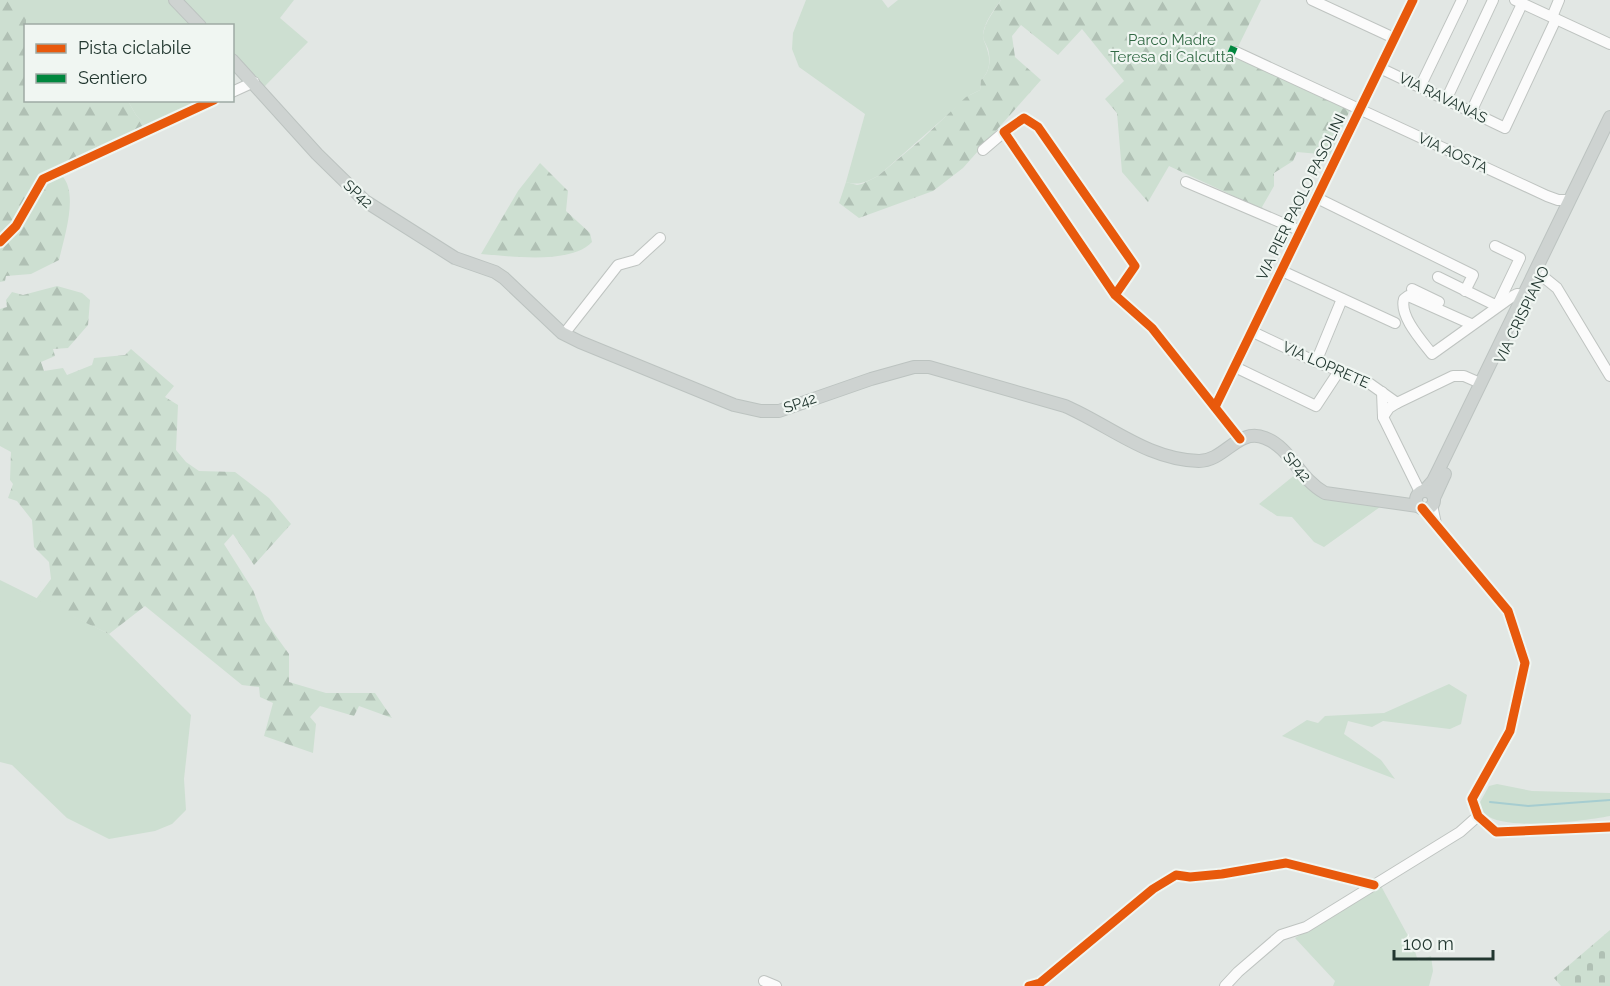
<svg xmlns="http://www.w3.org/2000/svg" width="1610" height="986" viewBox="0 0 1610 986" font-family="Raleway,sans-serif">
  <defs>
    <pattern id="forest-firs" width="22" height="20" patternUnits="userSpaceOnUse" patternTransform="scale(1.5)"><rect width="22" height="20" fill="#cddfd1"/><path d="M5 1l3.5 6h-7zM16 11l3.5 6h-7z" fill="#b0c0b4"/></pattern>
    <pattern id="cemetery-stones" width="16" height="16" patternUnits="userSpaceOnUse" patternTransform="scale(1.5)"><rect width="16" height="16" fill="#cddfd1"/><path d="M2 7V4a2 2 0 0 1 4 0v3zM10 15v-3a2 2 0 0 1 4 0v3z" fill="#b0c0b4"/></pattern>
  </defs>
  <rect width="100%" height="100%" fill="#e2e7e4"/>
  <g fill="#cddfd1">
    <path d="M 26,0 L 172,0 L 195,25 L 26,26 L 26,32 Z"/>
    <path d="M 179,0 L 294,0 L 280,18 L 308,42 L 265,86 L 266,92 L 233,57 L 232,26 L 203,25 Z"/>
    <path d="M 806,0 L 882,0 L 888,8 L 898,0 L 1001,0 C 994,10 984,22 983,35 C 983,41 986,44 987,49 C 991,60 990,72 981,80 L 980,90 L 970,95 L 878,176 C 866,182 859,186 846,182 L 865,114 L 799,67 L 792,49 L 793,33 Z"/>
    <path d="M 128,101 L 222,101 L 143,134 L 147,127 L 136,115 Z"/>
    <path d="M 1296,474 L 1319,495 L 1379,503 L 1380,507 L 1324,547 L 1314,542 L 1292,517 L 1277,516 L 1259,504 Z"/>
    <path d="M 0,580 L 109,634 L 191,715 L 184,779 L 186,810 L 172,824 L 155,831 L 109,839 L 67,818 L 12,765 L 0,762 Z"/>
    <path d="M 1449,684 L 1467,695 L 1461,724 L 1450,729 L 1383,721 L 1372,727 L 1348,721 L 1344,734 L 1381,760 L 1395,779 L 1282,736 L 1307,720 L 1318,723 L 1325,716 L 1384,713 Z"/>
    <path d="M 1497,784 L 1532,791 L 1610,793 L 1610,816 C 1584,821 1507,831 1486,815 C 1483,813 1481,808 1479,804 L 1489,786 Z"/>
    <path d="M 1381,886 L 1413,945 L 1418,961 L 1431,956 L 1433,971 L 1429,986 L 1333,986 L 1335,981 L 1295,938 Z"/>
  </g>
  <g fill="url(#forest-firs)">
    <path d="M 0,0 L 26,0 L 26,100 L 128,101 L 136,115 L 147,127 L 143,134 L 62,176 C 79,193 64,238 59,260 L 31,274 L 6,276 L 5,281 L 0,282 Z"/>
    <path d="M 1001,0 L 1261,0 L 1235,53 L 1350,110 L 1330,155 L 1297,152 L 1293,161 L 1274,173 L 1274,186 L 1262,207 L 1264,210 L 1169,166 L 1148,202 L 1122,172 L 1117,113 L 1105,99 L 1124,81 L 1082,29 L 1058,55 L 1021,25 L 1012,36 L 1015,57 L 1041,80 L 963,168 L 933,191 L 859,218 L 839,203 L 846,182 L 857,185 L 862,184 L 878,176 L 923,138 L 966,97 L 980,90 L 981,80 C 990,72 991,60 988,49 C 986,43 983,41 983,35 C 985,22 994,11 1001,0 Z"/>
    <path d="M 540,163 L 568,191 L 566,211 L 590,233 L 592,242 C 571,265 509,256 481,254 L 518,191 Z"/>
    <path d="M 57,286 L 82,293 L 90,300 L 88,325 L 68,348 L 53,349 L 55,356 L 41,362 L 44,371 L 63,368 L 67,375 L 92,365 L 94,358 L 125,355 L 131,349 L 174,386 L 165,397 L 178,405 L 176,450 L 186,462 L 199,471 L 235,472 L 269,498 L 291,524 L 254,565 L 233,534 L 224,544 L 253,590 L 265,621 L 289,654 L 289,682 L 326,693 L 375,693 L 392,718 L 359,706 L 354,716 L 320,706 L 310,717 L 316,724 L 313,753 L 264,736 L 273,703 L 260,697 L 259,687 L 242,685 L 145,606 L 109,634 L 36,599 L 51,579 L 49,562 L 34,547 L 32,520 L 17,501 L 8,498 L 13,484 L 10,480 L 11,452 L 0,446 L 0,309 L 7,307 L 6,300 L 12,292 L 23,295 Z"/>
  </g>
  <path fill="url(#cemetery-stones)" d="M 1610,930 L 1610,986 L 1561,986 L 1554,978 Z"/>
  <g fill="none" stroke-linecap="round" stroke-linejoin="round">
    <path stroke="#a6cdd0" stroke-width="2" d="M 1490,802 L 1528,806 L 1610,800"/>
    <defs>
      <g id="minor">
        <path d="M 1312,0 L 1394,38"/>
        <path d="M 1515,0 L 1610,44"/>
        <path d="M 1552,17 L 1559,0"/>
        <path d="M 1236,52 L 1547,196 L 1558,200 L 1570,200"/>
        <path d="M 1380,68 L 1505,128 L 1556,19"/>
        <path d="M 1420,87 L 1462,0"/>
        <path d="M 232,92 L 254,82"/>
        <path d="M 1446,100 L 1493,0"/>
        <path d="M 1471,112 L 1522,4"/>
        <path d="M 983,150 L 1004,132"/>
        <path d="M 1186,182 L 1301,231"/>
        <path d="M 1317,198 L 1473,275 L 1465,291"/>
        <path d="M 0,242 L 16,226 L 43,179 L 214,100"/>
        <path d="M 1282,271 L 1395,323"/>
        <path d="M 1541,275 L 1557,288 L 1610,376"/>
        <path d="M 1438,277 L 1497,306 L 1520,258 L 1495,246"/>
        <path d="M 1412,289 L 1439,302"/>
        <path d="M 1115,295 L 1135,266 L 1038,127 L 1024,118 L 1004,132 L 1115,295 L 1152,328 L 1240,439"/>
        <path d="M 1471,324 L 1415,299 L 1408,296 L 1404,299 C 1399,316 1422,341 1432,354 L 1513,296 L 1517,294 L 1524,295"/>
        <path d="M 1253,332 L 1316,362 L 1366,381 L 1397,403"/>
        <path d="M 564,334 L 618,265 L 636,260 L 660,238"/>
        <path d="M 1316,362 L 1342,299"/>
        <path d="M 1235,367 L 1316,406 L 1339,371"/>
        <path d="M 1382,392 L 1383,417 L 1420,492"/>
        <path d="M 1215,407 L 1413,0"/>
        <path d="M 1383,417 L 1389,408 L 1397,403 L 1453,376 L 1464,376 L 1480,383"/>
        <path d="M 1432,505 L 1436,524"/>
        <path d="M 1422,508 L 1508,611 L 1525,663 L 1510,731 L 1472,799 L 1478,816 L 1496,832 L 1610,827"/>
        <path d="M 764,981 L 776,986"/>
        <path d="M 1029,986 L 1040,983 L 1153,889 L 1176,875 L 1190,877 L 1222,874 L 1286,863 L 1374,885"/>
        <path d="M 1225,986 L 1238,972 L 1281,935 L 1306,927 L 1460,832 L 1478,816"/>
      </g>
      <g id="major">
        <path d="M 175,0 L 200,26"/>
        <path d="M 232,60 L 317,154 L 365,201 L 455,258 L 495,272 L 504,278 L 562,333 L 580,342 L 734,405 L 761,411 L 779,411 L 871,379 L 914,367 L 929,367 L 1065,406 C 1109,425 1148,460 1199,461 C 1225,461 1238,427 1265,438 C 1291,448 1298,478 1325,493 L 1418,506"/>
        <path d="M 1425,490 L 1433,481 L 1439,469 L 1610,117"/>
        <circle cx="1425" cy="500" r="9"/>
        <path d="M 1434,498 L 1445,474"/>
      </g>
    </defs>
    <use href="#minor" stroke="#bfc4c1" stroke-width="12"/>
    <use href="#major" stroke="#bcc3c0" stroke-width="14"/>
    <use href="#minor" stroke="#fbfbfb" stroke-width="10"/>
    <use href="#major" stroke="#ced3d1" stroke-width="12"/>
    <path stroke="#00873e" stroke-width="8" stroke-dasharray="15 8" stroke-linecap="butt" d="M 1229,49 L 1236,52"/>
    <defs>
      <g id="cycleway">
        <path d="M 0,242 L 16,226 L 43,179 L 214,100"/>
        <path d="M 1115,295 L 1135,266 L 1038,127 L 1024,118 L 1004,132 L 1115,295 L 1152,328 L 1240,439"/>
        <path d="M 1215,407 L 1413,0"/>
        <path d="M 1422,508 L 1508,611 L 1525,663 L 1510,731 L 1472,799 L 1478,816 L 1496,832 L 1610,827"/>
        <path d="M 1029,986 L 1040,983 L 1153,889 L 1176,875 L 1190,877 L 1222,874 L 1286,863 L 1374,885"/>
      </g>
    </defs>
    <use href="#cycleway" stroke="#f0f6f2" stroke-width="13"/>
    <use href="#cycleway" stroke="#e8590c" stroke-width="9"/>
  </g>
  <g text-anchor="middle" stroke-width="4.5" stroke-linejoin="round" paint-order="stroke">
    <g font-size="15" fill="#316944" stroke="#f0f6f2">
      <text x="1172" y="45">Parco Madre<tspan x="1172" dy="17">Teresa di Calcutta</tspan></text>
    </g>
    <g font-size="15" fill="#223730" stroke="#f0f6f2">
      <text transform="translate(1443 98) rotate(26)" y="5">VIA RAVANAS</text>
      <text transform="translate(1453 153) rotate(25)" y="5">VIA AOSTA</text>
      <text transform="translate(358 194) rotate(42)" y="5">SP42</text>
      <text transform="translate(1301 197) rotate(-64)" y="5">VIA PIER PAOLO PASOLINI</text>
      <text transform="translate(1522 315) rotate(-64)" y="5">VIA CRISPIANO</text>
      <text transform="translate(1326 365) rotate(24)" y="5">VIA LOPRETE</text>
      <text transform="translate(800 403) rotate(-19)" y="5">SP42</text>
      <text transform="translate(1297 467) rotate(50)" y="5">SP42</text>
    </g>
  </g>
  <rect x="24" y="24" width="210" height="78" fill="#f0f6f2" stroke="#9eaaa4" stroke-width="1.5"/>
  <rect x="36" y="44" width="30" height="9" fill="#e8590c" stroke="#9eaaa4" stroke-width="1.5"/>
  <text x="78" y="54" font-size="18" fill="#223730">Pista ciclabile</text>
  <rect x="36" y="74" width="30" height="9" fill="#00873e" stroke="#9eaaa4" stroke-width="1.5"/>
  <text x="78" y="84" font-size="18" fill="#223730">Sentiero</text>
  <path d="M1394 950v9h99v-9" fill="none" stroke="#223730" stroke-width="3"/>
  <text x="1403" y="950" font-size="18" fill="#223730" stroke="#f0f6f2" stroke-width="4.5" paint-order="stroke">100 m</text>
</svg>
